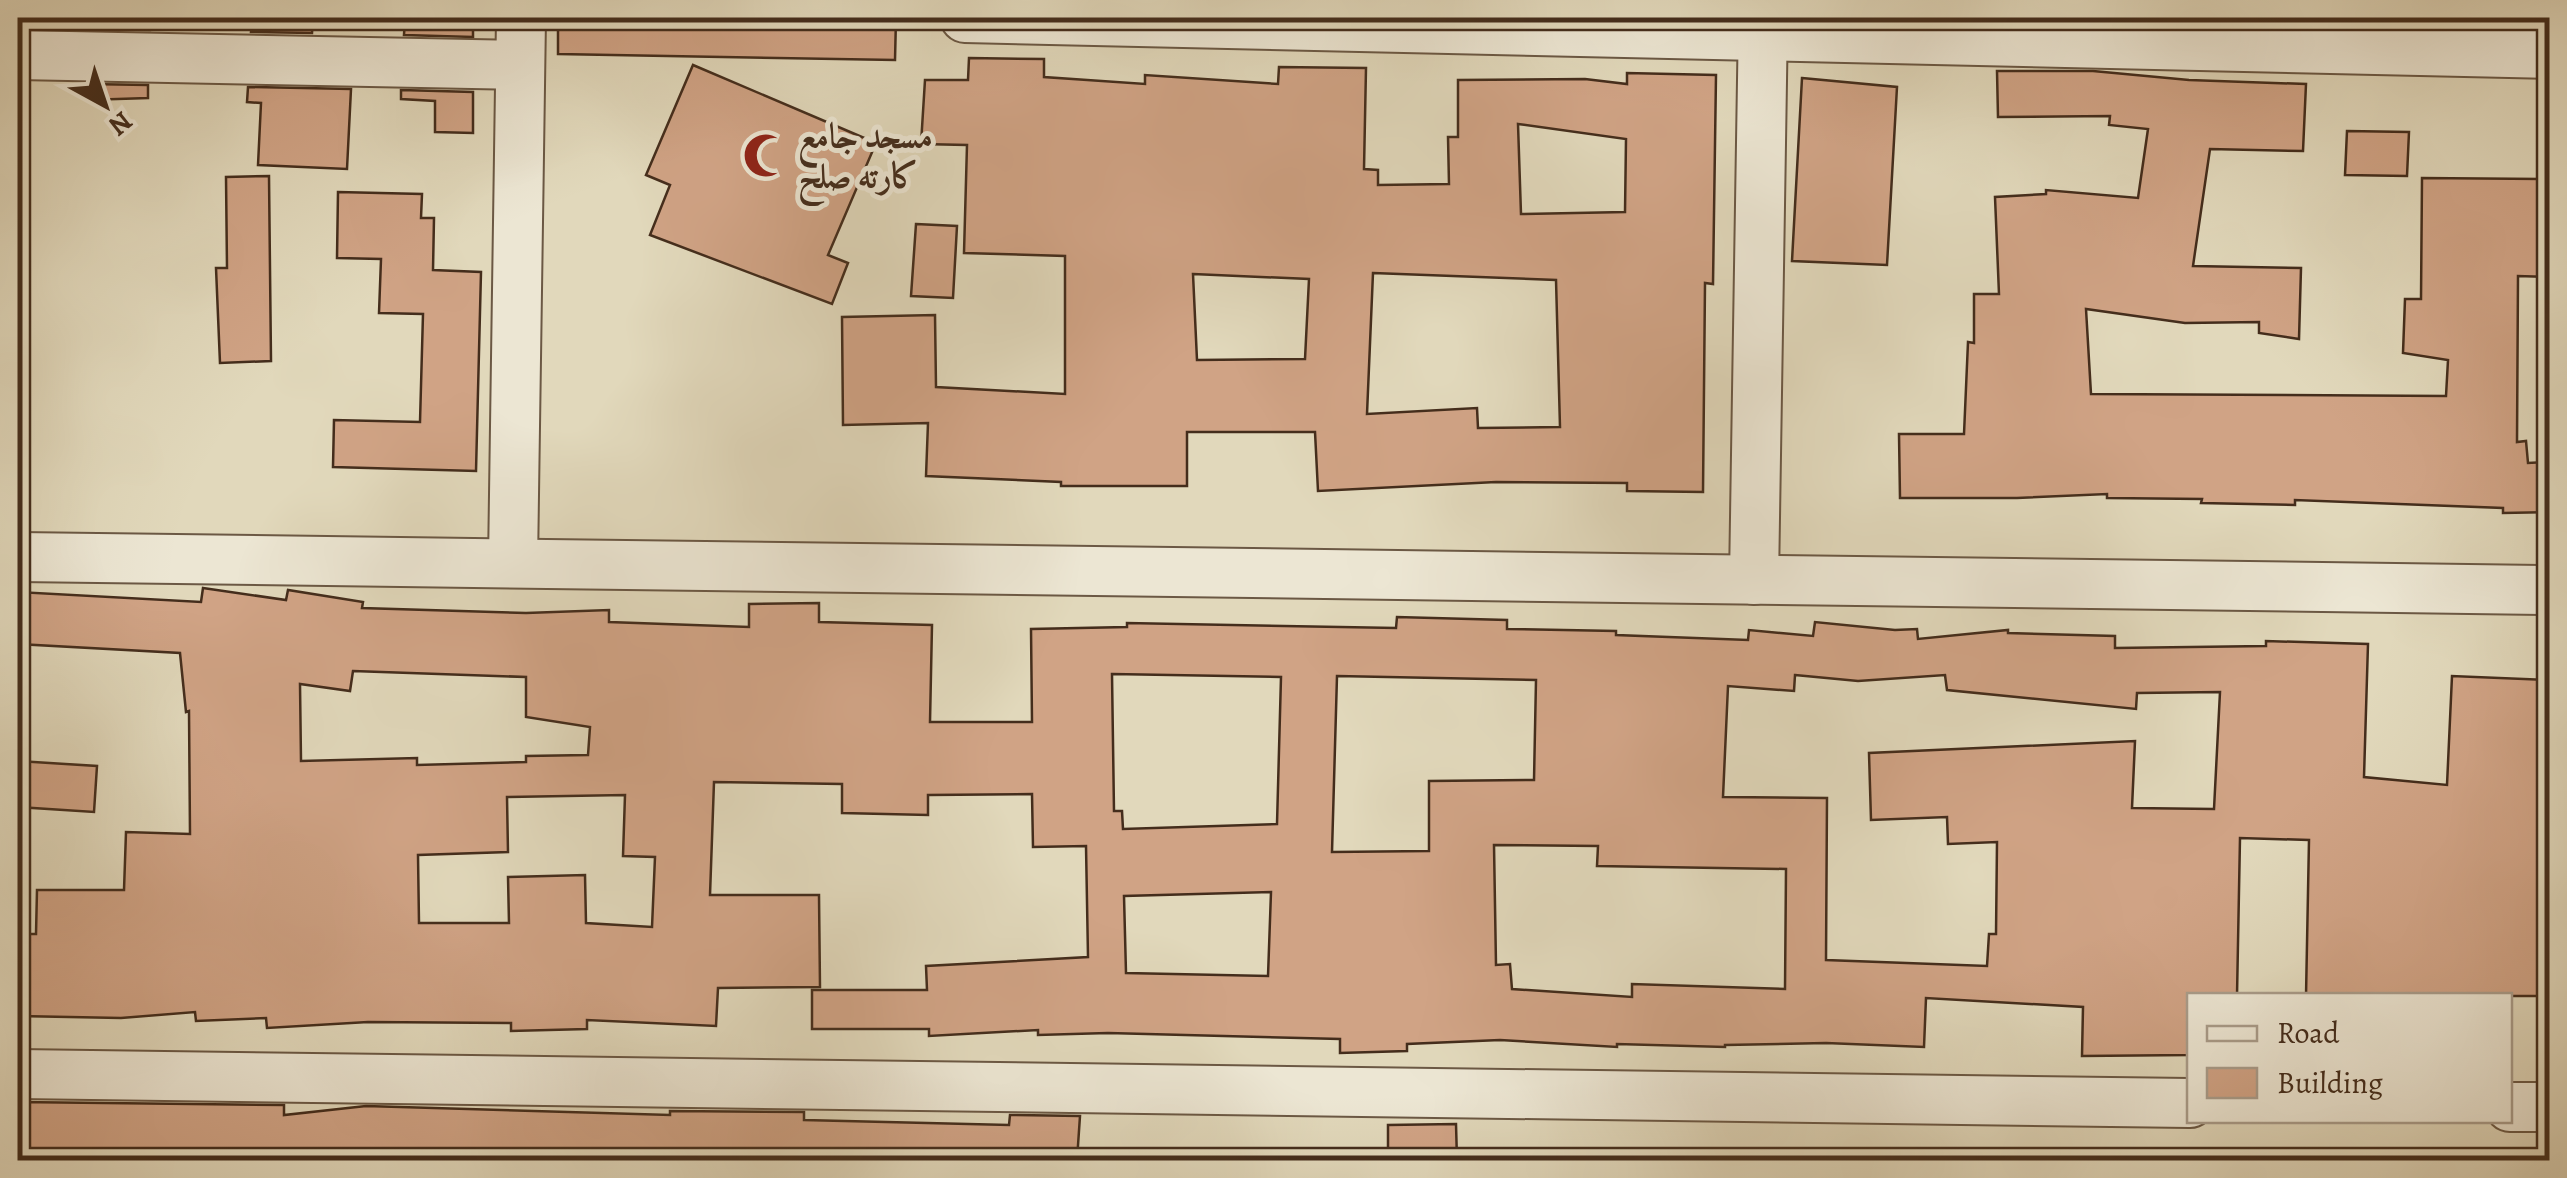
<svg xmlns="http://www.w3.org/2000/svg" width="2567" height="1178" viewBox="0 0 2567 1178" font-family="Alegreya,Amiri,serif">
  <rect width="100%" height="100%" fill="#e1d8bb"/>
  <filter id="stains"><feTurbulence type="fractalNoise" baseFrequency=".002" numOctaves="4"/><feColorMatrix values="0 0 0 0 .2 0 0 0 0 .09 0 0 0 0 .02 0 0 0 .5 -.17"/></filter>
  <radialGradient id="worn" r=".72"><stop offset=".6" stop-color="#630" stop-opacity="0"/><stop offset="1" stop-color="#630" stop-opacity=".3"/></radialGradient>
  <g fill="#d0a385" stroke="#442d1c" stroke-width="2.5" fill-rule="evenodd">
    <path d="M 90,18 L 151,18 L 150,30 L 90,29 Z"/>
    <path d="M 252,18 L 313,18 L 312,33 L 251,32 Z"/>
    <path d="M 405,18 L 473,18 L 473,37 L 404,35 Z"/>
    <path d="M 558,18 L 896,18 L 895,60 L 558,54 Z"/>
    <path d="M 969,58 L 1044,59 L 1044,77 L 1145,84 L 1145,75 L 1278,84 L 1279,67 L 1366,68 L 1364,169 L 1378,170 L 1378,185 L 1449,184 L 1448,137 L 1458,137 L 1458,80 L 1585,79 L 1627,84 L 1627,73 L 1716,75 L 1713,284 L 1705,283 L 1703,492 L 1627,491 L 1627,483 L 1496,482 L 1318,491 L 1315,432 L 1187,432 L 1187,486 L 1061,486 L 1061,482 L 926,476 L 928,423 L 843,425 L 842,317 L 935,315 L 936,387 L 1065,394 L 1065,256 L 964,253 L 967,145 L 921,144 L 925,80 L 968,80 ZM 1518,124 L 1626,139 L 1625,212 L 1521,214 ZM 1373,273 L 1556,280 L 1560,427 L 1478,428 L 1477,408 L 1367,414 ZM 1193,274 L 1309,279 L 1305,359 L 1197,360 Z"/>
    <path d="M 693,65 L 876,143 L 828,255 L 848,263 L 832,304 L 650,235 L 670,185 L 646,175 Z"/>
    <path d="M 1997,71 L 2093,71 L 2189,80 L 2306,84 L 2303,151 L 2210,149 L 2193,266 L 2301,268 L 2299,339 L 2259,333 L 2259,322 L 2185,323 L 2086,309 L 2091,394 L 2446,396 L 2448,360 L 2403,353 L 2405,299 L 2421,299 L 2422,178 L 2550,179 L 2550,277 L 2518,276 L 2517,442 L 2526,441 L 2528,463 L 2550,462 L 2550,512 L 2503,513 L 2503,508 L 2295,500 L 2295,505 L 2201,503 L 2202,499 L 2107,498 L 2107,494 L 2017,498 L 1900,498 L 1899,434 L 1964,434 L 1968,342 L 1974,343 L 1974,294 L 1999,294 L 1995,197 L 2046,194 L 2046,190 L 2138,198 L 2148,129 L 2109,125 L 2110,116 L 1998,117 Z"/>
    <path d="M 1802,78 L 1897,87 L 1887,265 L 1792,261 Z"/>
    <path d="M 87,84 L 148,85 L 148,98 L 87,100 Z"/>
    <path d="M 248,87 L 351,89 L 347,169 L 258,165 L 261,103 L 247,102 Z"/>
    <path d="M 401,90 L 473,92 L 473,133 L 435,132 L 435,101 L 401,99 Z"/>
    <path d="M 2347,131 L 2409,132 L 2407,176 L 2345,175 Z"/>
    <path d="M 269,176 L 271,361 L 220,363 L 216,268 L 227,268 L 226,177 Z"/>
    <path d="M 338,192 L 422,194 L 421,218 L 434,218 L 433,270 L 481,272 L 476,471 L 333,467 L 334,420 L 420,422 L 423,314 L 379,313 L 381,259 L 337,258 Z"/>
    <path d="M 916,224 L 957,226 L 953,298 L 911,296 Z"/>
    <path d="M 203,588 L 286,600 L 288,590 L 363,602 L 362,608 L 526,613 L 609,610 L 609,622 L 749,627 L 749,604 L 819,603 L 819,622 L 932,625 L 930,722 L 1032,722 L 1031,629 L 1127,627 L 1127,623 L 1396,628 L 1397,617 L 1507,620 L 1507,629 L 1616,631 L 1616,635 L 1748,640 L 1749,630 L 1813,636 L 1815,622 L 1895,630 L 1917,629 L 1918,639 L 2008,630 L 2008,633 L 2115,636 L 2115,648 L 2266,646 L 2266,641 L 2368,644 L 2364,777 L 2447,785 L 2452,676 L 2550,680 L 2550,808 L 2542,996 L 2306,996 L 2309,840 L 2240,838 L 2237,996 L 2190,996 L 2190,1055 L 2082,1056 L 2083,1007 L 1926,998 L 1924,1047 L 1826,1043 L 1725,1045 L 1725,1047 L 1617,1044 L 1617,1047 L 1500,1040 L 1407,1044 L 1407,1051 L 1340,1053 L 1340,1039 L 1108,1033 L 1038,1035 L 1038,1030 L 929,1036 L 929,1029 L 812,1029 L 812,990 L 927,990 L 926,966 L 1088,957 L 1086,846 L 1033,847 L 1032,794 L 928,795 L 928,815 L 842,813 L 842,784 L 714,782 L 710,895 L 819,895 L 820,987 L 718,988 L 716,1026 L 587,1020 L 587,1029 L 511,1031 L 511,1023 L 368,1022 L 267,1028 L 266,1018 L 196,1021 L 195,1012 L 121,1018 L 18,1016 L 18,934 L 36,934 L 37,890 L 124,890 L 126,832 L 190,834 L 189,711 L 186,712 L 180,653 L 18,644 L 18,592 L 201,602 ZM 353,671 L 526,677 L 526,717 L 590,727 L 588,755 L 526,756 L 526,762 L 417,765 L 417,758 L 301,761 L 300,684 L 350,691 ZM 1112,674 L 1281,677 L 1277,824 L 1123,829 L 1122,811 L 1114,811 ZM 1795,675 L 1858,681 L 1945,675 L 1947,690 L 2136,709 L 2137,693 L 2220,692 L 2214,809 L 2132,808 L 2135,741 L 1869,753 L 1871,820 L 1947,817 L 1948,844 L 1997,842 L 1996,934 L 1989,934 L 1987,966 L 1826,960 L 1827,798 L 1723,797 L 1728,686 L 1794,691 ZM 1337,676 L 1536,680 L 1534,780 L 1429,781 L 1429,851 L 1332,852 ZM 625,795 L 623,856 L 655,857 L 652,927 L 586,923 L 585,875 L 508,877 L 509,923 L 419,923 L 418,855 L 508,852 L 507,797 ZM 1494,845 L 1598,846 L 1597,866 L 1786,869 L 1785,989 L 1632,984 L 1632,997 L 1512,989 L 1510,964 L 1496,965 ZM 1271,892 L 1268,976 L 1126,973 L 1124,896 Z"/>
    <path d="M 18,761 L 97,766 L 94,812 L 18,807 Z"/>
    <path d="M 18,1102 L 284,1105 L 284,1115 L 366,1106 L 670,1115 L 670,1111 L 804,1112 L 804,1120 L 1009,1125 L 1010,1115 L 1080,1116 L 1077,1160 L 18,1160 Z"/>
    <path d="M 1456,1124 L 1457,1160 L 1388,1160 L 1388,1125 Z"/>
  </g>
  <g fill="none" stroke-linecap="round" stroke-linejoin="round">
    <defs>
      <g id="minor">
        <path d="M 965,18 L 2550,54"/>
        <path d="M 18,55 L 520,65"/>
        <path d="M 18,557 L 2550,590"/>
        <path d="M 513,563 L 521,18"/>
        <path d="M 1754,580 L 1763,18"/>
        <path d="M 18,1074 L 2190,1103"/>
        <path d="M 2510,1107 L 2550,1107"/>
      </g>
    </defs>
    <use href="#minor" stroke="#6b5844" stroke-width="52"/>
    <use href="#minor" stroke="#ece6d3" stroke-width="48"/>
  </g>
  <defs>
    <symbol id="mosque-bare" viewBox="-9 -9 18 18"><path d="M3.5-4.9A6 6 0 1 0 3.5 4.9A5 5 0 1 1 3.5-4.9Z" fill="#8f2418" stroke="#ece6d3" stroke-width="2.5" paint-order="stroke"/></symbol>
  </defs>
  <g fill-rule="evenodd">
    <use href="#mosque-bare" x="734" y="124" width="63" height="63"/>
  </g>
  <g text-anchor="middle" stroke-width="10" stroke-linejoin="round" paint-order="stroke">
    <g font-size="35" font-weight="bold" fill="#442d1c" stroke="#ece6d3" text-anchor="start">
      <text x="798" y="147">مسجد جامع<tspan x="798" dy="40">کارته صلح</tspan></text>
    </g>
  </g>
  <rect width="2567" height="1178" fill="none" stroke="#e1d8bb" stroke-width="60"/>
  <rect x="20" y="20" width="2527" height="1138" fill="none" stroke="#442d1c" stroke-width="5"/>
  <rect x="30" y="30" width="2507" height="1118" fill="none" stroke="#442d1c" stroke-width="2.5"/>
  <rect x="2187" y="993" width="325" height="130" fill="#ece6d3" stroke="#a99c8a" stroke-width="2.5"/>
  <rect x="2207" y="1026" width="50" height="15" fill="#ece6d3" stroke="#a99c8a" stroke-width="2.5"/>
  <text x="2277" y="1043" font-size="30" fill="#442d1c">Road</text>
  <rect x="2207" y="1068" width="50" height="30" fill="#d0a385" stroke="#a99c8a" stroke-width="2.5"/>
  <text x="2277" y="1093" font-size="30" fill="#442d1c">Building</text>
  <g transform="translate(105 105) rotate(140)" stroke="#ece6d3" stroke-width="8" paint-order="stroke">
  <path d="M0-8L18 38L0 25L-18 38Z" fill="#442d1c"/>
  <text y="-15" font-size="28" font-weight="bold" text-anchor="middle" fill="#442d1c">N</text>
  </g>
  <rect width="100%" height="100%" filter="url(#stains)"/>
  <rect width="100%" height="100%" fill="url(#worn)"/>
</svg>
